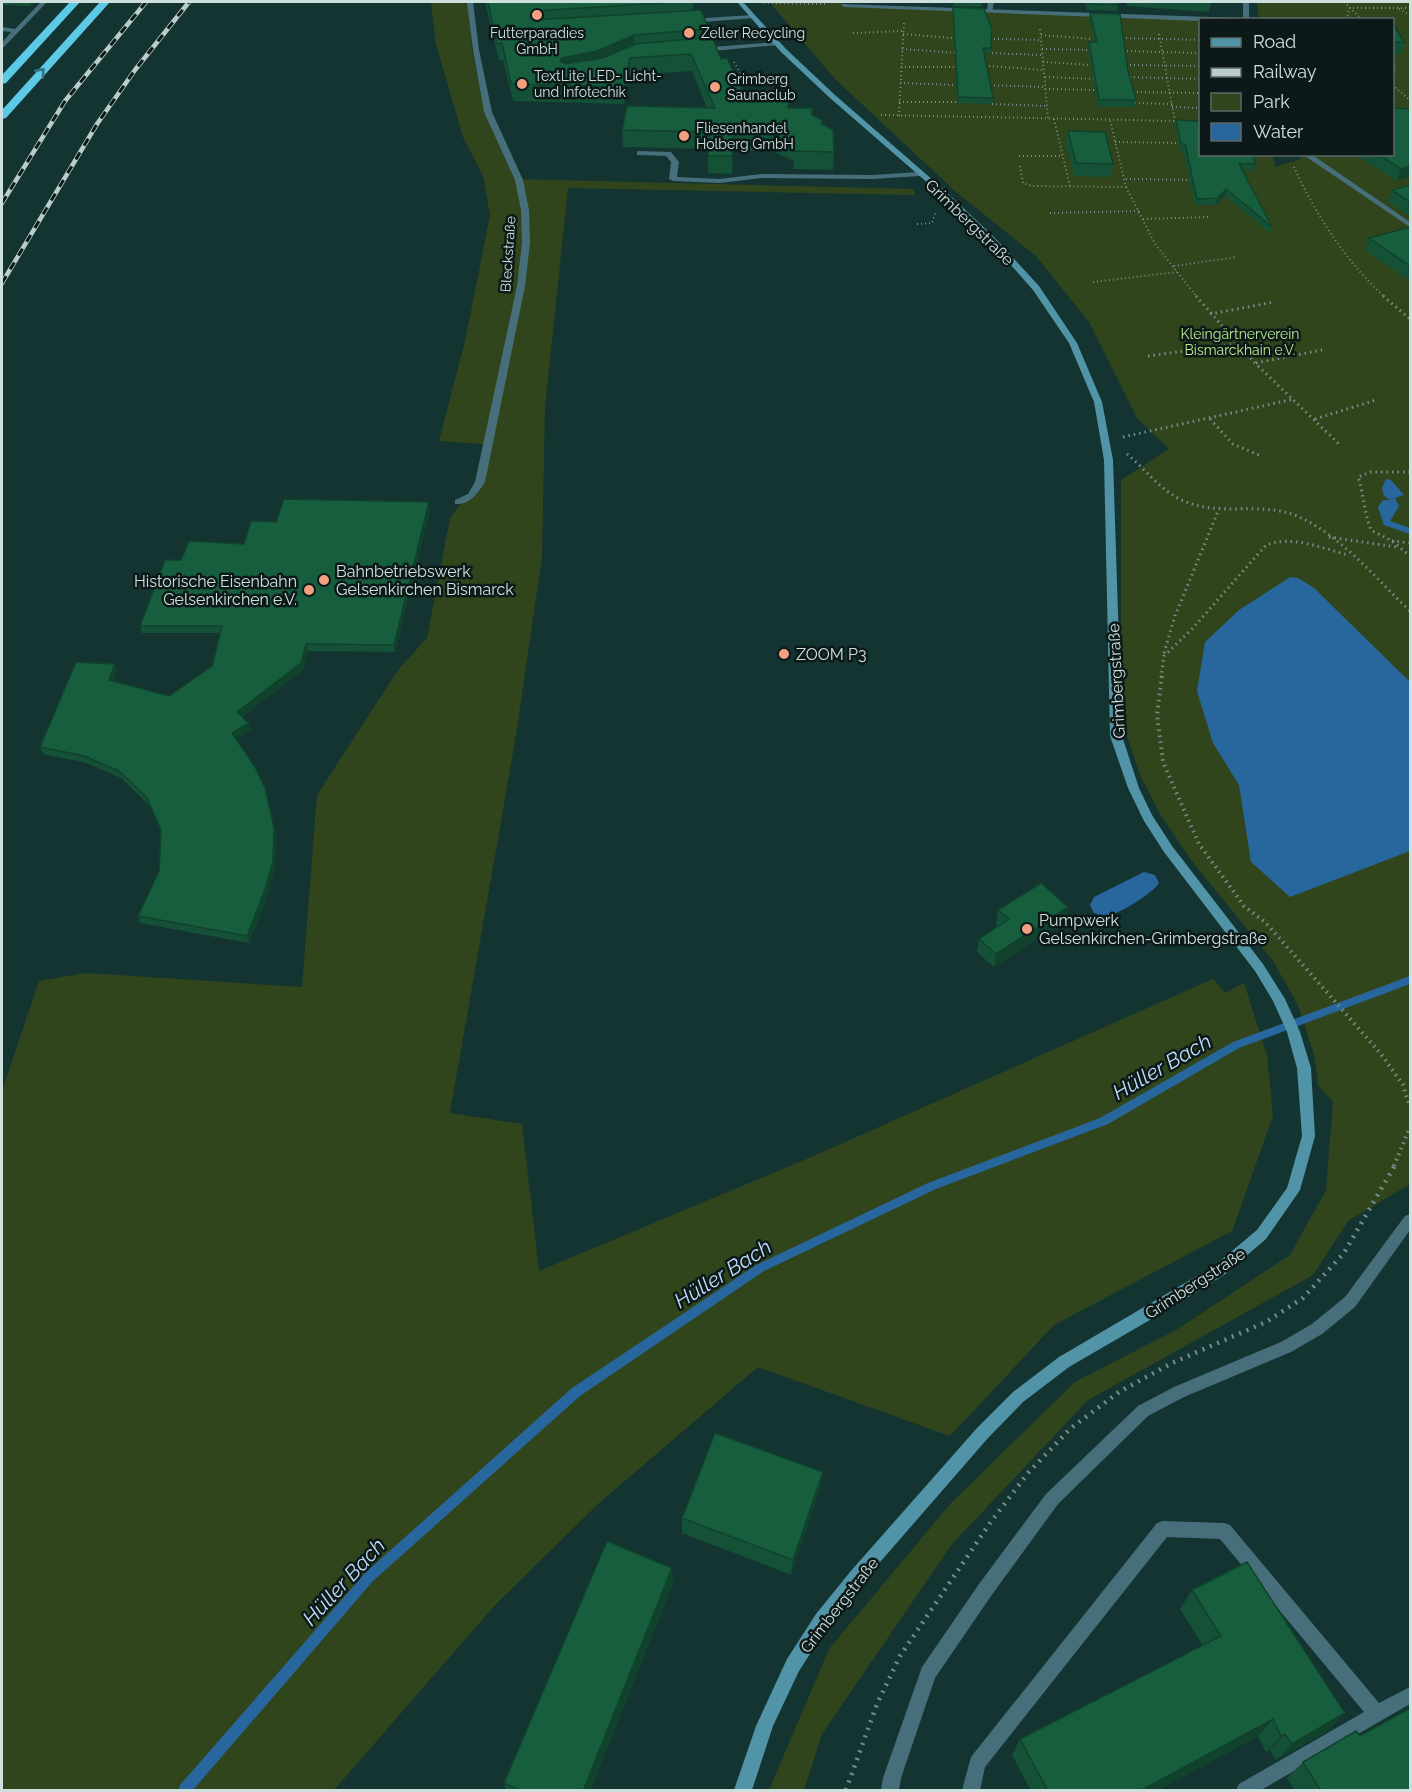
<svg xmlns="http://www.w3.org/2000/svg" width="1412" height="1792" viewBox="0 0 1412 1792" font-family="Raleway,sans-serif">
  <rect width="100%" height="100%" fill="#143432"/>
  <g fill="#31451c">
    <path d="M 431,2 L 468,2 L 472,49 L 484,111 L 515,179 L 914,189 L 915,195 L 568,188 L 545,407 L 542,557 L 515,741 L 450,1113 L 522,1124 L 539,1271 L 809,1158 L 1213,979 L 1225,993 L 1244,983 L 1267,1055 L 1273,1116 L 1232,1231 L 1054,1325 L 950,1436 L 758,1367 L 599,1503 L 495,1605 L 334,1790 L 2,1790 L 2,1091 L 39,981 L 86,973 L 302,987 L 317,795 L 398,670 L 427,638 L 450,518 L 477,482 L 484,444 L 439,441 L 466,337 L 490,215 L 483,176 L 463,137 L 436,44 Z"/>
    <path d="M 773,2 L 839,2 L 846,5 L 1200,20 L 1200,154 L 1273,155 L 1275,167 L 1301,159 L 1300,155 L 1392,154 L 1392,20 L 1259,19 L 1257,2 L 1410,2 L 1410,1184 L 1348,1221 L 1313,1275 L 1088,1400 L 952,1544 L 822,1734 L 804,1790 L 769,1790 L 829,1649 L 951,1503 L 1075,1382 L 1176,1330 L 1290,1255 L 1326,1190 L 1333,1102 L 1318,1085 L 1314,1054 L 1298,1005 L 1273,961 L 1191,860 L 1160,814 L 1140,775 L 1126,733 L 1121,679 L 1121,480 L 1169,449 L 1137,418 L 1089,322 L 1036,256 L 955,191 L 835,79 L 772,5 Z"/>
  </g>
  <g fill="#28679d">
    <path d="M 1386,479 L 1391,480 L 1404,495 L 1395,498 L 1399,506 L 1390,521 L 1410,528 L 1410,534 L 1384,525 L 1378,507 L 1383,500 L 1390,500 L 1384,496 L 1382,488 Z"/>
    <path d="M 1290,577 L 1298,578 L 1314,588 L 1410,682 L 1410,851 L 1290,897 L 1251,862 L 1239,785 L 1213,743 L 1197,691 L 1205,642 L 1239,610 Z"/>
  </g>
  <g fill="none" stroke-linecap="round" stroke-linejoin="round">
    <path fill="#28679d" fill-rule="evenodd" d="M 1410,976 L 1410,984 L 1239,1048 L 1108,1124 L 936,1189 L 764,1271 L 580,1396 L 373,1581 L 193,1790 L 179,1790 L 180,1785 L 365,1573 L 572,1388 L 756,1265 L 928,1183 L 1100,1118 L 1233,1042 Z"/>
    <path fill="#28679d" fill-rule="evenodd" d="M 1144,872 L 1155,875 L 1159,883 C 1153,893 1116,917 1104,916 C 1101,916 1098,914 1094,913 L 1090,905 L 1094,897 Z"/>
    <g stroke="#758e8c" stroke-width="2" stroke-dasharray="1 3" stroke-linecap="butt">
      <path d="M 1344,2 L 1362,20"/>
      <path d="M 764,3 L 828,4"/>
      <path d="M 1349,8 L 1410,8"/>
      <path d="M 1399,9 L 1410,15"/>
      <path d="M 1347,20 L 1349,9"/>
      <path d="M 1040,29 L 1048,118"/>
      <path d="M 853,33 L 903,31"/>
      <path d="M 903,34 L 952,38"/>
      <path d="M 1159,34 L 1175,121"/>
      <path d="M 1041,35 L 1093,39"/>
      <path d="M 1122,38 L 1200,40"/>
      <path d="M 994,39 L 1041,40"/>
      <path d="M 902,49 L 958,53"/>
      <path d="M 1042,49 L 1089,50"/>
      <path d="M 1123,51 L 1200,53"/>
      <path d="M 988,53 L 1042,55"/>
      <path d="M 734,62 L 744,79"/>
      <path d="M 1043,62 L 1091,65"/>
      <path d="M 1392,64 L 1396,70 L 1392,70"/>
      <path d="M 1126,65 L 1200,66"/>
      <path d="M 989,66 L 1044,70"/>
      <path d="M 901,67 L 957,67"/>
      <path d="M 1045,77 L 1095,79"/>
      <path d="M 1126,77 L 1200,79"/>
      <path d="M 733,80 L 768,75"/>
      <path d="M 900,83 L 956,85"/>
      <path d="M 986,85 L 1045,87"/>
      <path d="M 1392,85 L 1410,100"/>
      <path d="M 1045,89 L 1095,90"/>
      <path d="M 1129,92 L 1200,93"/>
      <path d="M 899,102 L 956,102"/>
      <path d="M 1131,103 L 1172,104"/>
      <path d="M 992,104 L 1047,106"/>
      <path d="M 1172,107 L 1200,108"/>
      <path d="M 881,115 L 1179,121"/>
      <path d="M 899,116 L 904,23"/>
      <path d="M 1054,119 L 1070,186"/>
      <path d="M 1115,142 L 1183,143"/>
      <path d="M 1019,156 L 1063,156"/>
      <path d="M 1020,166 L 1023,183 L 1032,186 L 1126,187 L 1110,120"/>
      <path d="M 1294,167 C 1314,212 1348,265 1385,297"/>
      <path d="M 1126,179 L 1194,180"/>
      <path d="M 1126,187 L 1155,244 L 1197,297"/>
      <path d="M 1050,213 L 1139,211"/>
      <path d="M 1143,219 L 1211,217"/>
      <path d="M 917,224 L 932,223 L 936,211"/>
      <path d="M 1174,266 L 1237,257"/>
      <path d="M 1093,282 L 1177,272"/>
    </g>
    <g stroke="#758e8c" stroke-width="3" stroke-dasharray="1.5 4" stroke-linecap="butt">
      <path d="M 1196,296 L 1255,363 L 1339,444"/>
      <path d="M 1383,296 L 1410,319"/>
      <path d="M 1210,314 L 1274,302"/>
      <path d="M 1148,356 L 1236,344"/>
      <path d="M 1256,363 L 1322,350"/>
      <path d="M 1210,419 L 1233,444 L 1261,456"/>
      <path d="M 1315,419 L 1376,400"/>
      <path d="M 1123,437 L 1294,399"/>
      <path d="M 1127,454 C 1145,469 1162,492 1184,501 C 1220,517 1261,501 1297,516 C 1341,535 1376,579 1410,611"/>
      <path d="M 1410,472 L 1371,472 L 1358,477 C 1364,495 1364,512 1371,530 L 1392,541 L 1410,556"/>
      <path d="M 1329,537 L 1396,547"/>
      <path d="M 1392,541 L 1410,543"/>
      <path d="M 1164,653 L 1175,616 L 1219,509"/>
      <path d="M 1161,678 L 1164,656 L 1193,628 L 1266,545 C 1293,535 1321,548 1348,555"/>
    </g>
    <g stroke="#758e8c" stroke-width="4" stroke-dasharray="1.5 4.5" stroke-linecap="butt">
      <path d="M 1162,676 L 1157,715 L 1163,762 L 1199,844 L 1244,906 L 1266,923 L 1381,1054 L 1403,1085 L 1410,1107"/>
      <path d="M 1394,1166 L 1410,1127"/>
    </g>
    <path stroke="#758e8c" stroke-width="4.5" stroke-dasharray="2 6" stroke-linecap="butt" d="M 846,1790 L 877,1704 L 900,1656 L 990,1523 L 1028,1473 L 1071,1428 L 1119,1392 L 1172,1363 L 1266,1322 L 1303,1298 L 1344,1253 L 1395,1165"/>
    <g fill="#476f7b" fill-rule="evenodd">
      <path d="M 988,2 L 994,2 L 992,12 L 987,11 Z"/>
      <path d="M 752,15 L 754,16 L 754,18 L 690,23 L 687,21 L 690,19 Z"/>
      <path d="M 777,42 L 779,43 L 779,45 L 700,52 L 697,50 L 700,48 Z"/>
      <path d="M 637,151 L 671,152 L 679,162 L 677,177 L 720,179 L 761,174 L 872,175 L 920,172 L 924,174 L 920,176 L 872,179 L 761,178 L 720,183 L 673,181 L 669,179 L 671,162 L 666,156 L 640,155 L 637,155 Z"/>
      <path d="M 1302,154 L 1311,154 L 1410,222 L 1410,227 Z"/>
      <path d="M 1163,1521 L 1224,1523 L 1230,1525 L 1379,1703 L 1410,1687 L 1410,1704 L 1261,1790 L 1236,1790 L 1239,1784 L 1364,1712 L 1220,1539 L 1167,1537 L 985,1767 L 980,1790 L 962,1790 L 971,1757 L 1157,1523 Z"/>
    </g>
    <g fill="#476f7b" fill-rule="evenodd">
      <path d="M 41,2 L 47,2 L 4,47 L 2,48 L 2,43 L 11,32 L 2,31 L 2,27 L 15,29 Z"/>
      <path d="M 467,2 L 473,2 L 479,50 L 492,112 L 523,180 L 529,210 L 530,243 L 525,286 L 485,482 C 477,494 470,505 455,504 L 455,500 L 468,494 L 475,482 L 517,286 L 522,243 L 521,210 L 515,180 L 484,112 L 473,50 Z"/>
      <rect x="1243" y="2" width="6" height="18"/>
      <path d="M 842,4 L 1239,18 L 1242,20 L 1200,21 L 844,7 L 841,5 Z"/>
      <path d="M 1410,1214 L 1410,1230 L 1355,1307 L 1322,1334 L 1291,1352 L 1184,1397 L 1148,1416 L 1058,1504 L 991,1596 L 935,1678 L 901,1778 L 899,1790 L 881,1790 L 883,1778 L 922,1667 L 979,1584 L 1046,1494 L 1138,1406 L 1174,1387 L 1281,1342 L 1312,1324 L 1345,1297 L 1405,1216 Z"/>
    </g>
    <path fill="#5194a7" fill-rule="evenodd" d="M 737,2 L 743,2 L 786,49 L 835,95 L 942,188 L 993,236 L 1039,286 L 1077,343 L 1102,402 L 1113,460 L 1122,736 L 1139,788 L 1152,815 L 1172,846 L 1263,964 L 1285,999 L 1300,1032 L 1311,1068 L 1315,1136 L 1300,1190 L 1266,1239 L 1224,1275 L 1174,1306 L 1069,1367 L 1023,1402 L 988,1438 L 861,1584 L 828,1626 L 799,1671 L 773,1726 L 752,1790 L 734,1790 L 756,1726 L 787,1659 L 816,1614 L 850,1572 L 977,1428 L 1013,1392 L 1059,1357 L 1214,1266 L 1257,1230 L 1287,1188 L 1302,1136 L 1297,1068 L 1287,1032 L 1273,1001 L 1255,971 L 1164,852 L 1144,821 L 1128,788 L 1110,736 L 1104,460 L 1094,402 L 1069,343 L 1033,290 L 988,239 L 937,191 L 830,98 L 781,52 Z"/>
    <g fill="#5cc9e7" fill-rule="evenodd">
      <path d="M 70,2 L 80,2 L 6,83 L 2,84 L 2,75 Z"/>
      <path d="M 100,2 L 110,2 L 6,118 L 2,119 L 2,110 Z"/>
    </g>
    <defs>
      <g id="rail">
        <path d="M 2,203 L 65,101 L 146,2"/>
        <path d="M 2,283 L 97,124 L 135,70 L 189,2"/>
      </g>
    </defs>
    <use href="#rail" stroke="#bacdcb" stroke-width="4.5"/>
    <use href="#rail" stroke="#0c1918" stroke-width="3" stroke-dasharray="8" stroke-linecap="butt"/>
  </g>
  <g fill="#145136">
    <path d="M 2,2 L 36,2 L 31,6 L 2,5 Z"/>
    <path d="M 485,2 L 693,2 L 693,10 L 709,29 L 709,37 L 721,59 L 744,94 L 812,115 L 822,124 L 834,152 L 833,170 L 793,169 L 794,161 L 772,151 L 733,150 L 732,174 L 708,173 L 708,149 L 623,147 L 622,130 L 707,108 L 692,71 L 630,75 L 624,104 L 513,101 L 503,60 L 499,60 Z"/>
    <path d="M 953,2 L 982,2 L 981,7 L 953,6 Z"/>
    <path d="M 1085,2 L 1117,2 L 1118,5 L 1117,11 L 1087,10 Z"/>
    <path d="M 1127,2 L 1211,2 L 1209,12 L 1127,6 Z"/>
    <path d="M 953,7 L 991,48 L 990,54 L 984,54 L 993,98 L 992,104 L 957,103 L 953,14 Z"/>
    <path d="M 1090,13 L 1128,71 L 1136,100 L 1135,107 L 1098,107 L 1088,48 L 1089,42 L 1095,42 L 1089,19 Z"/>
    <path d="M 1392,22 L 1404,42 L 1401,54 L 1392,54 Z"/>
    <path d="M 1176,120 L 1255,164 L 1254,171 L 1243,170 L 1272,227 L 1271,234 L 1225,196 L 1216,205 L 1195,205 L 1183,151 L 1180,151 L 1175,126 Z"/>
    <path d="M 1068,131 L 1113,164 L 1111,177 L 1074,176 L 1066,144 Z"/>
    <path d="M 1354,154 L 1392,154 L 1410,177 L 1397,181 Z"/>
    <path d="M 1410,185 L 1410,216 L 1388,202 L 1392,190 Z"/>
    <path d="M 1410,227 L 1410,281 L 1365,250 L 1369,238 Z"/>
    <path d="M 430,509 L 395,652 L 308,651 L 303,670 L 242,717 L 251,730 L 236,739 L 267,795 L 276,835 L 275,868 L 267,897 L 249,943 L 140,923 L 138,916 L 159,871 L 161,831 L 149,805 L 121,778 L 87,763 L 43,754 L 40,747 L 115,664 L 117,671 L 113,681 L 169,696 L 212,666 L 220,633 L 142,633 L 140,626 L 181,560 L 244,544 L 276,522 Z"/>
    <path d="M 1068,907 L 1065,920 L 994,967 L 977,952 L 979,939 L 998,926 L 996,924 L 998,910 Z"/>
    <path d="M 823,1472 L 820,1488 L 791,1575 L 682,1533 L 682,1518 Z"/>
    <path d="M 672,1568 L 673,1583 L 590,1791 L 506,1791 L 504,1783 Z"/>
    <path d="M 1192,1590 L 1329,1730 L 1276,1760 L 1270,1750 L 1266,1752 L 1258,1736 L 1157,1791 L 1031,1791 L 1012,1755 L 1020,1739 L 1203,1646 L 1180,1609 Z"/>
    <path d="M 1360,1736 L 1410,1791 L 1295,1791 L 1287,1778 L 1303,1762 Z"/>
  </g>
  <g fill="#10422c">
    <path d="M 30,2 L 36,2 L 31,6 Z"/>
    <path d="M 535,11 L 536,28 L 530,16 Z"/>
    <path d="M 634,35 L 635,52 L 563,75 L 560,61 L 562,58 Z"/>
    <path d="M 630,58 L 630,75 L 624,104 L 624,87 Z"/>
    <path d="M 734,133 L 733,150 L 732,174 L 732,156 Z"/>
    <path d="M 1410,166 L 1410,177 L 1397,181 L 1401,169 Z"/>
    <path d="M 1226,189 L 1225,196 L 1216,205 L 1218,198 Z"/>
    <path d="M 429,502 L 430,509 L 395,652 L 394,645 Z"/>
    <path d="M 306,644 L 308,651 L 303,670 L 239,719 L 237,712 Z"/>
    <path d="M 115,664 L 117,671 L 111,687 L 109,680 Z"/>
    <path d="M 249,723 L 251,730 L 234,740 L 232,733 Z"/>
    <path d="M 267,795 L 276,835 L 275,868 L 267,897 L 249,943 L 247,936 Z"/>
    <path d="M 1068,907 L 1065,920 L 994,967 L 996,954 Z"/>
    <path d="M 823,1472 L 820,1488 L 791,1575 L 793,1560 Z"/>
    <path d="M 672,1568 L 673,1583 L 590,1791 L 583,1791 Z"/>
    <path d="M 1345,1713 L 1329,1730 L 1276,1760 L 1292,1744 Z"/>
    <path d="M 1273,1719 L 1258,1736 L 1157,1791 L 1140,1791 Z"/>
    <path d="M 1285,1734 L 1270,1750 L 1266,1752 L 1281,1736 Z"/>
  </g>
  <g fill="#175e3f" stroke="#10422c" stroke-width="1.5">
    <path d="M 488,2 L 679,2 L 535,11 L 530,16 L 535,20 L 701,10 L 709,29 L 634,35 L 597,51 L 562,58 L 560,61 L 565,64 L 602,58 L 636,44 L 712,37 L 721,59 L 727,58 L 744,94 L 788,95 L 788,108 L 812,108 L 812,115 L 822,120 L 822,124 L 833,130 L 834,152 L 794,151 L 794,144 L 772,134 L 734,133 L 732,156 L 708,156 L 710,132 L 622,130 L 627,106 L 715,108 L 691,54 L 630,58 L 624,87 L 511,84 L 502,43 L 497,44 Z"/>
    <path d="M 1088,2 L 1117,2 L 1118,5 L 1088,4 Z"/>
    <path d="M 953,7 L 984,9 L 992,29 L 991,48 L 983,48 L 993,98 L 958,97 Z"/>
    <path d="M 1090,13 L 1120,14 L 1128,71 L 1136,100 L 1099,100 L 1089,42 L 1097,42 Z"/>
    <path d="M 1362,18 L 1390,18 L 1391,20 L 1363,20 Z"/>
    <rect x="1298" y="19" width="25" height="1"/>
    <path d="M 1392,22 L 1404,42 L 1392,42 Z"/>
    <path d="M 1392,108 L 1410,109 L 1410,166 L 1401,169 L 1378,154 L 1392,154 Z"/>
    <path d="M 1176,120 L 1200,121 L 1200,154 L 1253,154 L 1255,164 L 1239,164 L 1272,227 L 1226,189 L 1218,198 L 1197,199 L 1185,144 L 1181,144 Z"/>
    <path d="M 1068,131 L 1105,132 L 1113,164 L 1076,163 Z"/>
    <path d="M 1410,185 L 1410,202 L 1392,190 Z"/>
    <path d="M 1410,227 L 1410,266 L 1369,238 Z"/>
    <path d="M 284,499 L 429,502 L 394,645 L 306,644 L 301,663 L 237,712 L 249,723 L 232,733 L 255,767 L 265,788 L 274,828 L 273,861 L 265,890 L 247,936 L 138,916 L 159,871 L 161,830 L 147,798 L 119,771 L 84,756 L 40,747 L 76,662 L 115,664 L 109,680 L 169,696 L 212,666 L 222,626 L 140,626 L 165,560 L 181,560 L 189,541 L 244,544 L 251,521 L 276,522 Z"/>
    <path d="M 1041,883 L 1068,907 L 996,954 L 979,939 L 1009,919 L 998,910 Z"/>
    <path d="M 715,1433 L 823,1472 L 793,1560 L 682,1518 Z"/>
    <path d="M 607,1541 L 672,1568 L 583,1791 L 521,1791 L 504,1783 Z"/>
    <path d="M 1247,1562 L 1345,1713 L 1292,1744 L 1285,1734 L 1281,1736 L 1273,1719 L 1140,1791 L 1048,1791 L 1020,1739 L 1221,1636 L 1192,1590 Z"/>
    <path d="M 1410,1708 L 1410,1791 L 1321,1791 L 1303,1762 L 1356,1731 L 1360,1736 Z"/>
  </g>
  <defs><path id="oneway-chevron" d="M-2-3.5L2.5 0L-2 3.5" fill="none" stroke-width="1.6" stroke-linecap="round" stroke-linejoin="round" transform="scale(1.5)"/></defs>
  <use stroke="#347180" href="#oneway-chevron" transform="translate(41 72) rotate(-48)"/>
  <g fill="#f2a07f" stroke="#0c1918" stroke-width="2">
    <circle cx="537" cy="15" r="6"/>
    <circle cx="689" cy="33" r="6"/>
    <circle cx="522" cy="84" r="6"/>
    <circle cx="715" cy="87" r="6"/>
    <circle cx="684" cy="136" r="6"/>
    <circle cx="324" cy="580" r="6"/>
    <circle cx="309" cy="590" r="6"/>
    <circle cx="784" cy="654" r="6"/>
    <circle cx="1027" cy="929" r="6"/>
  </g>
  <g text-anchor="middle" stroke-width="5" stroke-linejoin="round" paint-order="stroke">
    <g font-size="14" fill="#cee0de" stroke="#0c1918" text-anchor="start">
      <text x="537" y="38" text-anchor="middle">Futterparadies<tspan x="537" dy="16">GmbH</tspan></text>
      <text x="701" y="38">Zeller Recycling</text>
      <text x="534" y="81">TextLite LED- Licht-<tspan x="534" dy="16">und Infotechik</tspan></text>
      <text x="727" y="84">Grimberg<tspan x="727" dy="16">Saunaclub</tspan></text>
      <text x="696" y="133">Fliesenhandel<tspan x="696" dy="16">Holberg GmbH</tspan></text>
    </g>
    <g font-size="14" fill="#cee0de" stroke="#0c1918">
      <text transform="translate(508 254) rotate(-86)" y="5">Bleckstraße</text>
    </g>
    <g font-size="14" fill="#b9eb88" stroke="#0c1918">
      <text x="1240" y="339">Kleingärtnerverein<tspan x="1240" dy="16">Bismarckhain e.V.</tspan></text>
    </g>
    <g font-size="16" fill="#cee0de" stroke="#0c1918">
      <text transform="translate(970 222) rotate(44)" y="6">Grimbergstraße</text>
      <text transform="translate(1116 681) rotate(-93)" y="6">Grimbergstraße</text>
      <text transform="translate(1195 1283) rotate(-33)" y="6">Grimbergstraße</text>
      <text transform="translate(839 1605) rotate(-52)" y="6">Grimbergstraße</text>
    </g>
    <g font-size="16" fill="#cee0de" stroke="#0c1918" text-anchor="start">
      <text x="336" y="577">Bahnbetriebswerk<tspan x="336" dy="18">Gelsenkirchen Bismarck</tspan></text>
      <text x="297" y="587" text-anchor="end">Historische Eisenbahn<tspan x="297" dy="18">Gelsenkirchen e.V.</tspan></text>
      <text x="796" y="660">ZOOM P3</text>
      <text x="1039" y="926">Pumpwerk<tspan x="1039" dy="18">Gelsenkirchen-Grimbergstraße</tspan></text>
    </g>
    <g font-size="21" font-style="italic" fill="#bedefd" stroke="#0c1918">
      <text transform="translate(1162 1067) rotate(-30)" y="7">Hüller Bach</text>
      <text transform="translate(723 1274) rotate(-32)" y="7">Hüller Bach</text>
      <text transform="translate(344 1582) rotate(-47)" y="7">Hüller Bach</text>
    </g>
  </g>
  <rect width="1412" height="1792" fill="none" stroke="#cee0de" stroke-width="6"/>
  <rect x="1199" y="18" width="195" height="138" fill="#0c1918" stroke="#5a6967" stroke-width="1.5"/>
  <rect x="1211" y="38" width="30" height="9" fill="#5194a7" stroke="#5a6967" stroke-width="1.5"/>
  <text x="1253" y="48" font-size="18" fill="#cee0de">Road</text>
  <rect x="1211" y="68" width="30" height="9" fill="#bacdcb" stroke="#5a6967" stroke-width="1.5"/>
  <text x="1253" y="78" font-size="18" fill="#cee0de">Railway</text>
  <rect x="1211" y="93" width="30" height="18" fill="#31451c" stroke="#5a6967" stroke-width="1.5"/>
  <text x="1253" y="108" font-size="18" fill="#cee0de">Park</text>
  <rect x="1211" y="123" width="30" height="18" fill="#28679d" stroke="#5a6967" stroke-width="1.5"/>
  <text x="1253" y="138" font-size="18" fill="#cee0de">Water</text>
</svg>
